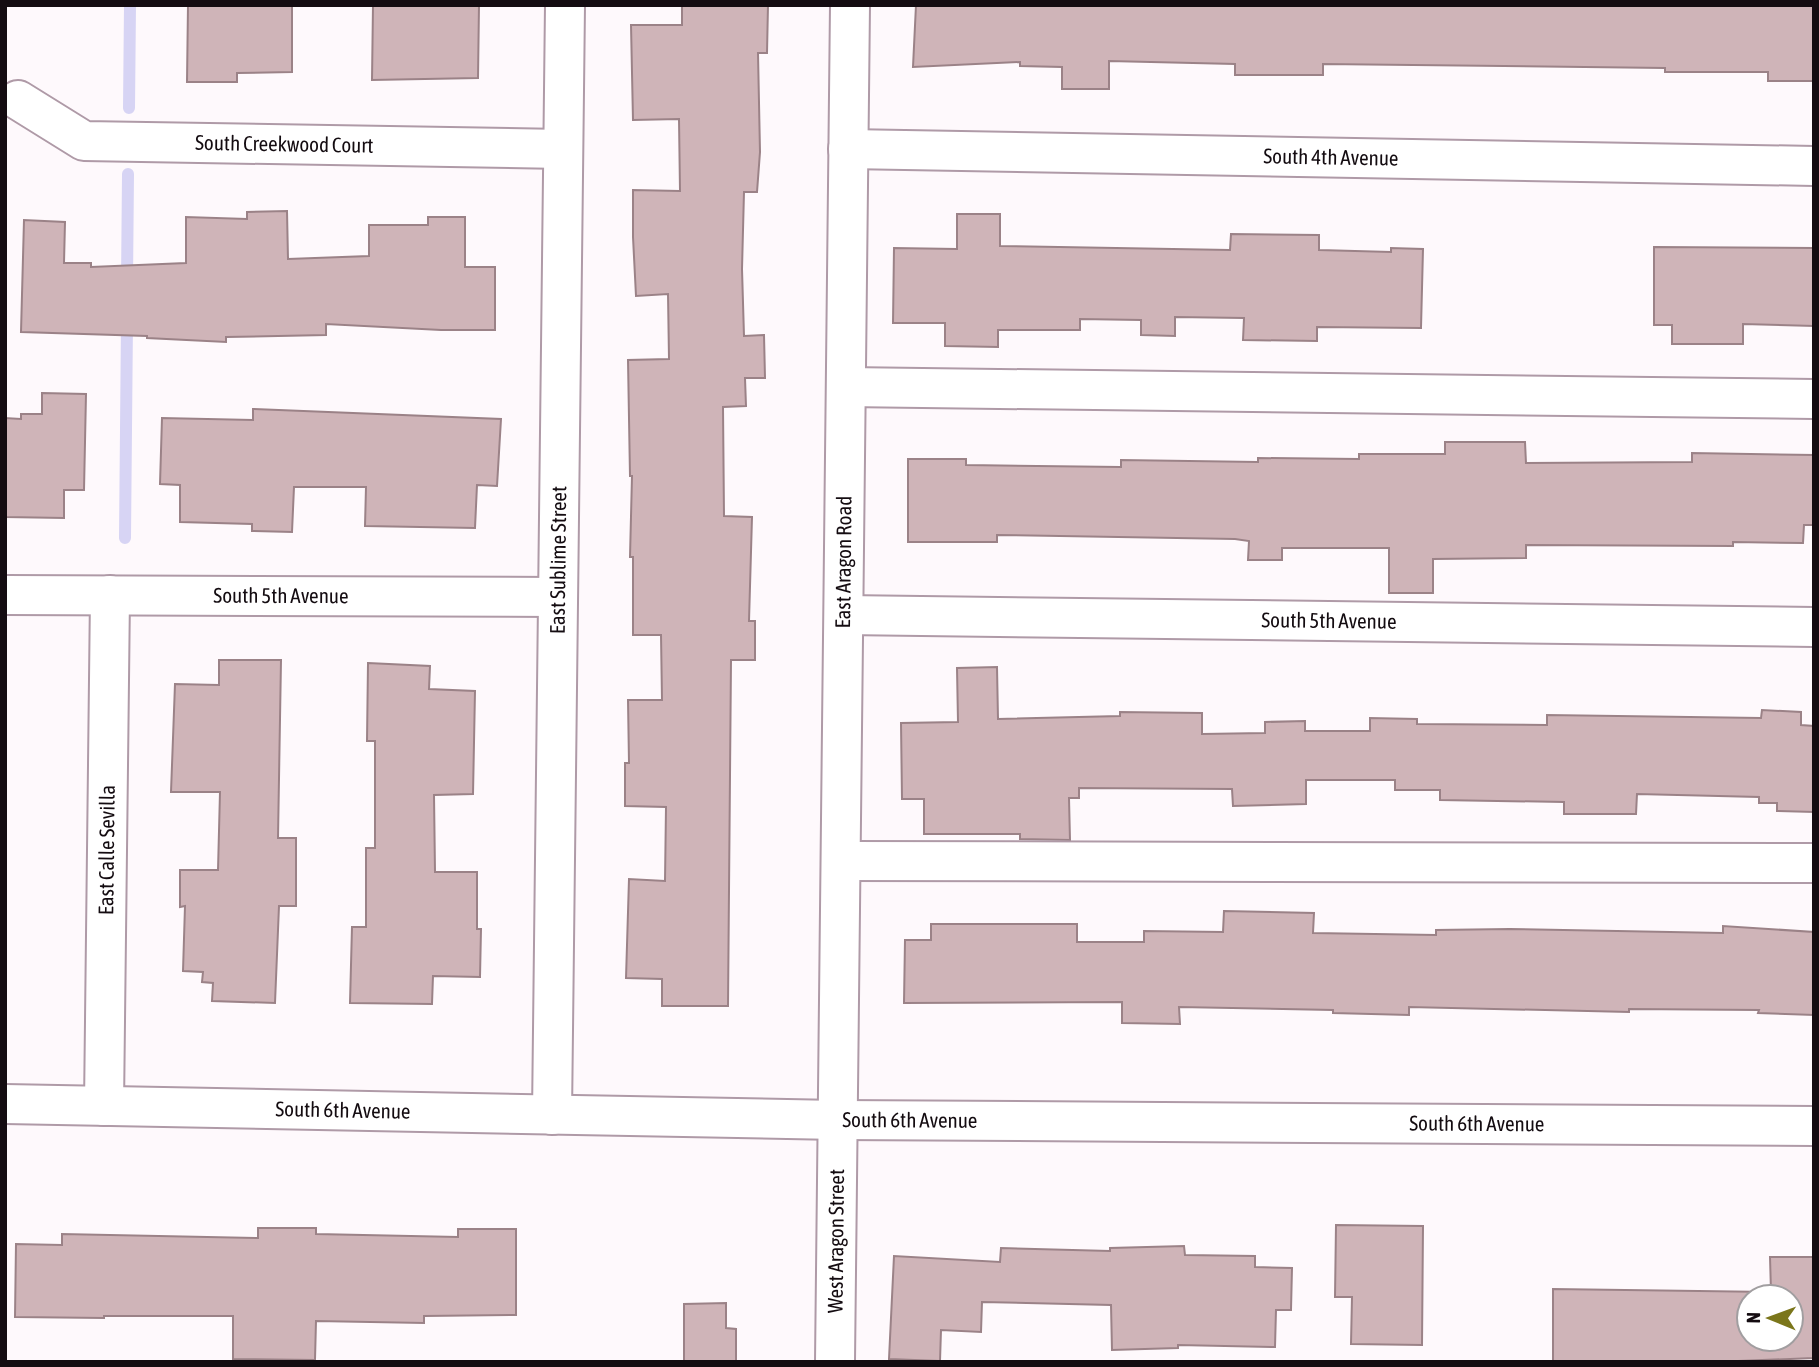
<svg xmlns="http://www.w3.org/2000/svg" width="1819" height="1367" viewBox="0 0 1819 1367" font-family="'Asap Condensed',sans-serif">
  <rect width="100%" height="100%" fill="#fef9fc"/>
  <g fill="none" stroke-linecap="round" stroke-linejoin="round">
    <g stroke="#d7d4f4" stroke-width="12">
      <path d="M 129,108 L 130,5"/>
      <path d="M 127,282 L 128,174"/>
      <path d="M 125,538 L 127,321"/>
    </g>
  </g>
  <g fill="#cfb4b8" stroke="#9b8287" stroke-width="2" fill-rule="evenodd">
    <path d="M 188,5 L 292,5 L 292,72 L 237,73 L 237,82 L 187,82 Z"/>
    <path d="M 373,5 L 479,5 L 478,78 L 372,80 Z"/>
    <path d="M 682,5 L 768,5 L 767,53 L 758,53 L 760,152 L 757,192 L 744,192 L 742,269 L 744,336 L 764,335 L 765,378 L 745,378 L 746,406 L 723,407 L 724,516 L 752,517 L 749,621 L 755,621 L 755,660 L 731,660 L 728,1006 L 662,1006 L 662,979 L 626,978 L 629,879 L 665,881 L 666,807 L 625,806 L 625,763 L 629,763 L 628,700 L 662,700 L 661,635 L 633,635 L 633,557 L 630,557 L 632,476 L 630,476 L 628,360 L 669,359 L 668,294 L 636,296 L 633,237 L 633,190 L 680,191 L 679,119 L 633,120 L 631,25 L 682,25 Z"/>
    <path d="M 916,5 L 1814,5 L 1814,81 L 1768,81 L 1768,72 L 1665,72 L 1665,68 L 1323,64 L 1323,75 L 1235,75 L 1235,64 L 1109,61 L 1109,89 L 1062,89 L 1062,67 L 1020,66 L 1020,62 L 913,67 Z"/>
    <path d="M 287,211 L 288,259 L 369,256 L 369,225 L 428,225 L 428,217 L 465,217 L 465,267 L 495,267 L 495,330 L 441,330 L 326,324 L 326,335 L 226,337 L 226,342 L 147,338 L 147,336 L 21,332 L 24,220 L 65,222 L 64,263 L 91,263 L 91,267 L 186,263 L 186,217 L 247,219 L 247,212 Z"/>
    <path d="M 957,214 L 1000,214 L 1000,246 L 1230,250 L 1231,234 L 1319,235 L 1319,250 L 1391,252 L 1391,248 L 1423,249 L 1421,328 L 1317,327 L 1317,341 L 1243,340 L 1244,318 L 1175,317 L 1175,336 L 1141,335 L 1141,320 L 1080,319 L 1080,330 L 998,330 L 998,347 L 945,346 L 945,323 L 893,323 L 894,248 L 957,249 Z"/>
    <path d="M 1654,247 L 1814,248 L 1814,326 L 1743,324 L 1743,344 L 1672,344 L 1672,325 L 1654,325 Z"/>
    <path d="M 42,393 L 86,394 L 84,490 L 64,490 L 64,518 L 5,517 L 5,418 L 21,419 L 21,414 L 42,414 Z"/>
    <path d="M 253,409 L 501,419 L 497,486 L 477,485 L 475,528 L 365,526 L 366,487 L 294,487 L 292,532 L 252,531 L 252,524 L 180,522 L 180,485 L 160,484 L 162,418 L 253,420 Z"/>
    <path d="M 1445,442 L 1525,442 L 1526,463 L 1692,462 L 1692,453 L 1814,455 L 1814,525 L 1804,525 L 1803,543 L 1733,542 L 1733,546 L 1526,545 L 1526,558 L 1433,559 L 1433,593 L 1389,593 L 1389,548 L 1282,548 L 1282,560 L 1248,560 L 1249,541 L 1235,539 L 997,535 L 997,542 L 908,542 L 908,459 L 966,459 L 966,465 L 1121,467 L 1121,460 L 1258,462 L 1258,458 L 1359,459 L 1359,454 L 1445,454 Z"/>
    <path d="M 219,660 L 281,660 L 278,838 L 296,838 L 296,906 L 279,906 L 275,1003 L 212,1001 L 213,983 L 202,982 L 203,972 L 183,971 L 185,906 L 180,907 L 180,870 L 218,870 L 220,792 L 171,792 L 175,684 L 219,685 Z"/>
    <path d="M 368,663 L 430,666 L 429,689 L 475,691 L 473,794 L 434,795 L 435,872 L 477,872 L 477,929 L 481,929 L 480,977 L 433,976 L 432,1004 L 350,1003 L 352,927 L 366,927 L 366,848 L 375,848 L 375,741 L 367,741 Z"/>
    <path d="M 997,667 L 998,719 L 1120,716 L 1120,712 L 1202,713 L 1202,734 L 1265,733 L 1265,722 L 1305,721 L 1305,731 L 1370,731 L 1370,718 L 1417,719 L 1417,724 L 1547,725 L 1547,715 L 1761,718 L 1762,710 L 1801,712 L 1801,725 L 1814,726 L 1814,812 L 1777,811 L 1777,803 L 1759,803 L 1759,797 L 1637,794 L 1636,814 L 1564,814 L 1564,802 L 1440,800 L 1440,790 L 1395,790 L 1395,780 L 1306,780 L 1306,804 L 1233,806 L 1232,789 L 1079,788 L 1079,798 L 1069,798 L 1070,840 L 1020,839 L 1020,834 L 924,834 L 924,799 L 902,799 L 901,723 L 958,722 L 957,668 Z"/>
    <path d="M 1224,911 L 1314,913 L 1313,933 L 1436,935 L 1436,930 L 1510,929 L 1723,933 L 1723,926 L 1814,932 L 1814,1015 L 1758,1013 L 1759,1010 L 1629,1009 L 1629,1012 L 1409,1007 L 1409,1015 L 1333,1013 L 1333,1010 L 1179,1007 L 1180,1024 L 1122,1023 L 1122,1002 L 904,1003 L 905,940 L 931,940 L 931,924 L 1077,924 L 1077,942 L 1144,942 L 1144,931 L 1223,932 Z"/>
    <path d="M 1336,1225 L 1423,1226 L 1422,1345 L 1351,1344 L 1352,1297 L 1335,1297 Z"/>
    <path d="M 258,1228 L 316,1228 L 316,1234 L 458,1237 L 458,1229 L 516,1229 L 516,1315 L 424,1316 L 424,1323 L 316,1321 L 315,1360 L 233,1359 L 233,1316 L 104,1316 L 104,1318 L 15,1317 L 16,1244 L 62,1245 L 62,1234 L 258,1238 Z"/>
    <path d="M 1184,1246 L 1185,1255 L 1255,1256 L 1255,1267 L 1292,1268 L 1291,1310 L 1276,1310 L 1275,1347 L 1178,1345 L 1178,1348 L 1112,1350 L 1111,1305 L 982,1302 L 981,1332 L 941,1330 L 940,1361 L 889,1359 L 894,1256 L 1000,1262 L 1001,1248 L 1110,1251 L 1110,1248 Z"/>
    <path d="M 1770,1257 L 1813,1257 L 1814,1358 L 1714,1362 L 1553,1362 L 1553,1289 L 1771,1292 ZM 1749,1297 L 1791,1297 L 1791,1339 L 1749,1339 Z"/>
    <path d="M 726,1303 L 726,1328 L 736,1329 L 736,1362 L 684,1362 L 684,1304 Z"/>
  </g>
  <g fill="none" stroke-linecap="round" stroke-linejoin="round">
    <defs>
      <g id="minor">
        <path id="s1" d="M 18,100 L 84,141 L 563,149"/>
        <path id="s2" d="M 848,149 L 1814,166"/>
        <path d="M 846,387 L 1814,399"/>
        <path id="s3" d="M 5,595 L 558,597"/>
        <path id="s4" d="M 844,615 L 1814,627"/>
        <path d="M 841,861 L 1814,863"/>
        <path id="s5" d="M 5,1104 L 838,1120 L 1814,1126"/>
        <path id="s6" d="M 104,1106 L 110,595"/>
        <path id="s7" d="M 552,1115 L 565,5"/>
        <path id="s8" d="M 835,1362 L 850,5"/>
      </g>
    </defs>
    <use href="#minor" stroke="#af9aa7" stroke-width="42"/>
    <use href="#minor" stroke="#fff" stroke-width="38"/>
  </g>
  <g text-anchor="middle" stroke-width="7" stroke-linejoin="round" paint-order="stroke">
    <g font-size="21" fill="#140c11" stroke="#fff">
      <text dy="7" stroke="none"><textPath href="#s1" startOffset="278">South Creekwood Court</textPath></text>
      <text dy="7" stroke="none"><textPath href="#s2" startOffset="483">South 4th Avenue</textPath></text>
      <text dy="7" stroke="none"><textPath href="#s7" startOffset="555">East Sublime Street</textPath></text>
      <text dy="7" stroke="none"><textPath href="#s8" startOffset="800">East Aragon Road</textPath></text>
      <text dy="7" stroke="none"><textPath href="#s3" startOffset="276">South 5th Avenue</textPath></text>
      <text dy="7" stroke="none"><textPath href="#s4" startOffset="485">South 5th Avenue</textPath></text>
      <text dy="7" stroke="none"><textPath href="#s6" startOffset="256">East Calle Sevilla</textPath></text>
      <text dy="7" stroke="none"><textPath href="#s5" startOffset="338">South 6th Avenue</textPath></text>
      <text dy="7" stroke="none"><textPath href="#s5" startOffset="905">South 6th Avenue</textPath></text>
      <text dy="7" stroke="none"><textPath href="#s5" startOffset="1472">South 6th Avenue</textPath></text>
      <text dy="7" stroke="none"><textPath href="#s8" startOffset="121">West Aragon Street</textPath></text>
    </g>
  </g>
  <rect width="1819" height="1367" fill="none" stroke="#140c11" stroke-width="14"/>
  <g transform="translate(1770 1318) rotate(271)"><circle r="33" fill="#ffffff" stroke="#a19ea0" stroke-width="2"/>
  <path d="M0-5L12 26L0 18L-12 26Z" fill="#7b761b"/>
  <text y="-10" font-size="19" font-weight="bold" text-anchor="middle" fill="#140c11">N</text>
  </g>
</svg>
